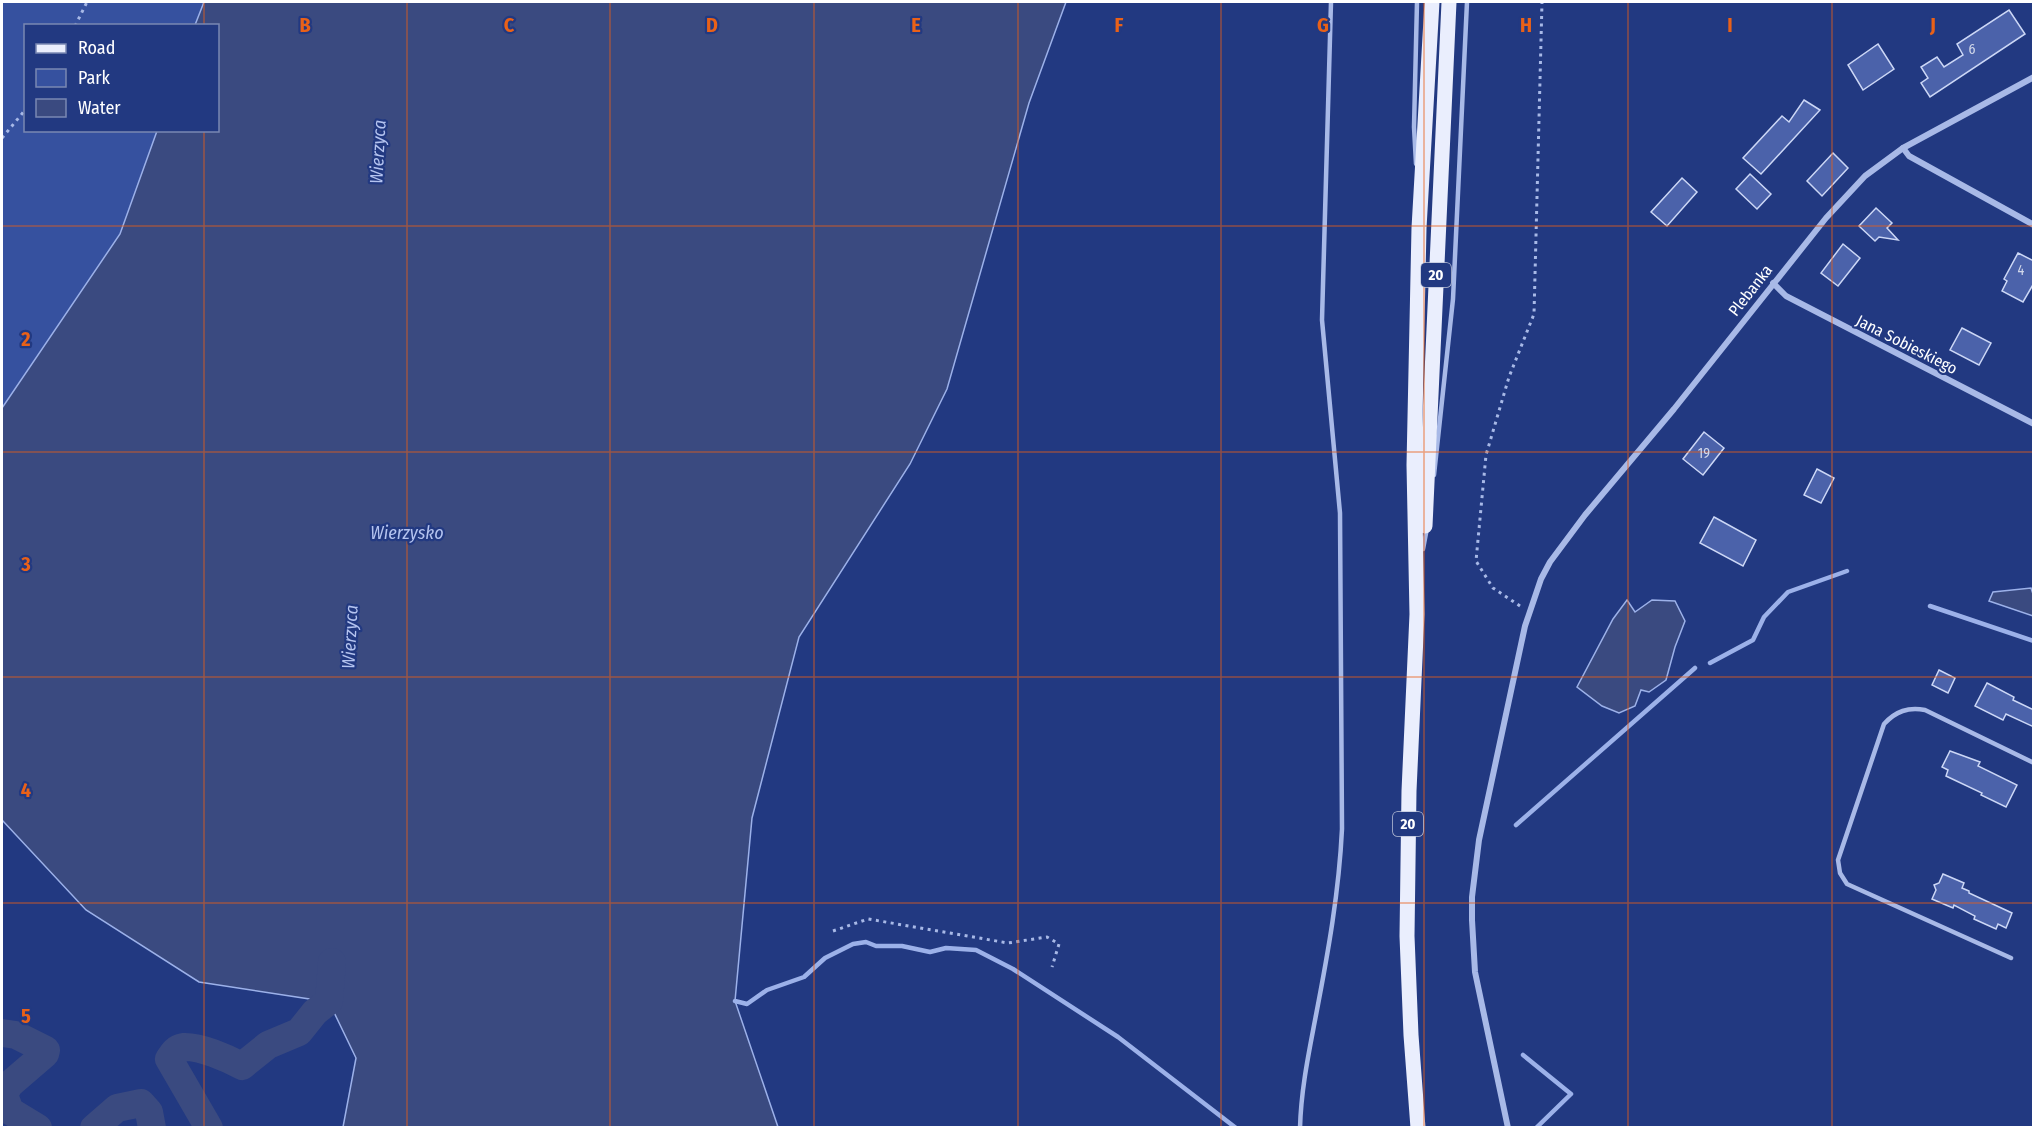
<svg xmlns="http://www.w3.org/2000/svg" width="2035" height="1129" viewBox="0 0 2035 1129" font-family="'Fira Sans Condensed',sans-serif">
  <rect width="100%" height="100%" fill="#223981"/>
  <path fill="#36519f" d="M 2,2 L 204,2 L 195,25 L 26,26 L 26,130 L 157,131 L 120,234 L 2,408 Z"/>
  <g fill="#3a4a80" stroke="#9cb1e9" stroke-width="1.5">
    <path d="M 204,2 L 1066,2 L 1029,103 L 947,389 L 910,464 L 799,637 L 752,818 L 735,1001 L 778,1127 L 343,1127 L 356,1058 L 329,1002 L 199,982 L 86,910 L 2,820 L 2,408 L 120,234 L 157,131 L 218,130 L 218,26 L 195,25 Z"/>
    <path d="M 2031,588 L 2033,594 L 2033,616 L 1989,601 L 1993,592 Z"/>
    <path d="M 1627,600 L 1635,612 L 1652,600 L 1675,601 L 1685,621 L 1675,647 L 1666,680 L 1649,692 L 1641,690 L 1635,706 L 1619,713 L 1602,706 L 1577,687 L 1613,619 Z"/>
  </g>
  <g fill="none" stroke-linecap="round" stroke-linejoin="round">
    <g stroke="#9cb1e9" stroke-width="4.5">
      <path d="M 1930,606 L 2034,641"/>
      <path d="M 1710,663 L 1753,640 L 1764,617 L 1788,592 L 1847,571"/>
      <path d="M 1516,825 L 1695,668"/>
      <path d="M 735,1001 L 747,1004 L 767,990 L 804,977 L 825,958 L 853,944 L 866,942 L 876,946 L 902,946 L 930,952 L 946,948 L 976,950 L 1013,969 L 1118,1037 L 1236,1128"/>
      <path d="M 1523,1055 L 1571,1094 L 1536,1128"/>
    </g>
    <g stroke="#3a4a80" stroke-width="28">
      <path d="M 2,1033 L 16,1035 L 46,1050 L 45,1054 L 9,1085 L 4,1095 L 10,1111 L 38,1128"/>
      <path d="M 94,1128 L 117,1108 L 141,1103 L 149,1112 L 152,1128"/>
      <path d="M 209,1128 L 169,1059 C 173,1053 176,1048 183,1047 C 200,1046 227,1058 242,1066 L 268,1045 L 299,1032 L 315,1012 L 329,1001 L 332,962"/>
    </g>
  </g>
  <g fill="#4b62aa" stroke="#ccd7f6" stroke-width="1.5">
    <path d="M 2009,10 L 2025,34 L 1930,97 L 1921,83 L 1928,78 L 1921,67 L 1937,57 L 1944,67 L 1963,55 L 1957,44 Z"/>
    <path d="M 1878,44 L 1894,69 L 1863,90 L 1848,65 Z"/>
    <path d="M 1804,100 L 1820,110 L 1761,174 L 1743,158 L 1782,116 L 1789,122 Z"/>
    <path d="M 1833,153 L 1848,168 L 1822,196 L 1807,181 Z"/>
    <path d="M 1750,174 L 1771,194 L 1757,209 L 1736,189 Z"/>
    <path d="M 1682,178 L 1697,192 L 1667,226 L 1651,212 Z"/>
    <path d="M 1876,208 L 1892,223 L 1887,228 L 1898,240 L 1879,237 L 1875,241 L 1859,226 Z"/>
    <path d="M 1843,244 L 1860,258 L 1838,286 L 1821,273 Z"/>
    <path d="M 2018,253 L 2034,261 L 2034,283 L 2023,302 L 2002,291 L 2007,281 L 2004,279 Z"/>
    <path d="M 1962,328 L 1991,343 L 1979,365 L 1950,350 Z"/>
    <path d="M 1704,432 L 1724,448 L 1703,475 L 1683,459 Z"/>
    <path d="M 1817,469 L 1834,478 L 1821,503 L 1804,495 Z"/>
    <path d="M 1714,517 L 1756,540 L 1743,566 L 1700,543 Z"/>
    <path d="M 1939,670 L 1955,678 L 1948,693 L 1932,685 Z"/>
    <path d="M 1987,683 L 2014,697 L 2013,700 L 2034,710 L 2034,727 L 2006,714 L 2003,720 L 1975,706 Z"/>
    <path d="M 1950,751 L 1980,762 L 1978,766 L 2017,785 L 2006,807 L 1981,795 L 1982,793 L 1946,776 L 1948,770 L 1942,767 Z"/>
    <path d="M 1943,874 L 1964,883 L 1962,888 L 1969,891 L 1969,893 L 2012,913 L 2006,928 L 1998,924 L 1996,929 L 1974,919 L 1975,916 L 1954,905 L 1953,908 L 1932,899 L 1936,890 L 1934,885 L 1939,883 Z"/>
  </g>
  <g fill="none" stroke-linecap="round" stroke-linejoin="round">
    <g stroke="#a8b9e7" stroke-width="3" stroke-dasharray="3 4.5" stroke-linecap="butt">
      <path d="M 75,26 L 87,2"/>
      <path d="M 2,138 L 26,109"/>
      <path d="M 1520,606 L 1493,588 L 1476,561 L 1486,455 L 1509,377 L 1534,314 L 1542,2"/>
      <path d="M 833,931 L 868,919 L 1008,943 L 1047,937 L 1059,944 L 1052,967"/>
    </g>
    <g stroke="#a8b9e7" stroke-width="4.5">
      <path d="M 1416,164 L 1414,127 L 1417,2"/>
      <path d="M 1434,475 L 1453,299 L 1467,2"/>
      <path d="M 1423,549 L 1427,528"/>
      <path d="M 2011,958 L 1847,884 L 1840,873 L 1838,860 L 1884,724 C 1896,711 1908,707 1925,710 L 2034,763"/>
      <path d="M 1300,1128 C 1301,1089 1309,1052 1316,1015 C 1328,953 1339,892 1342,829 L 1340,513 L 1322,320 L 1331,2"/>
    </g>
    <g stroke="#a8b9e7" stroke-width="6">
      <path d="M 1903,148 L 1909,156 L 2034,225"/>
      <path d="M 1773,283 L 1786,296 L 2034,424"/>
      <path d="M 1508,1128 L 1475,972 L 1472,920 L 1472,897 L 1479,840 L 1525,626 L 1541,579 L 1550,562 L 1585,515 L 1674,409 L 1826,218 L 1865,176 L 1903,148 L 2034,77"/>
    </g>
    <g stroke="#eaeefd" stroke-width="15">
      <path d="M 1425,526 L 1449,2"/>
      <path d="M 1418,1128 L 1411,1035 L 1407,936 L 1409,791 L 1417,614 L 1414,465 L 1419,228 L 1432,2"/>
    </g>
  </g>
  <path fill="none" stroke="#e96118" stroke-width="1.5" stroke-opacity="0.55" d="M 204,2 L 204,26M 407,2 L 407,1128M 610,2 L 610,1128M 814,2 L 814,1128M 1018,2 L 1018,1128M 1221,2 L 1221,1128M 1424,2 L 1424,1128M 1628,2 L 1628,1128M 1832,2 L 1832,1128M 204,130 L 204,1128M 2,226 L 2034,226M 2,452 L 2034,452M 2,677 L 2034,677M 2,903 L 2034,903"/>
  <g text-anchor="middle" stroke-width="4.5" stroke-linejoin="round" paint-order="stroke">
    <g font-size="14" fill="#d2d8ea">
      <text x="1972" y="54">6</text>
      <text x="2021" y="275">4</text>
      <text x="1704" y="458">19</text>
    </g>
    <g fill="#223981" stroke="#bdc4d9" stroke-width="1.5">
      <rect x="1421" y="263" width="30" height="24" rx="4.5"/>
      <rect x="1393" y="812" width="30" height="24" rx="4.5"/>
    </g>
    <g font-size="15" font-weight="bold" fill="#fff">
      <text x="1436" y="280">20</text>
      <text x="1408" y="829">20</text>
    </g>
    <g font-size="16" fill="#fff" stroke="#223981">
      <text transform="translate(1750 290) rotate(-52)" y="6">Plebanka</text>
      <text transform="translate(1907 344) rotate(27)" y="6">Jana Sobieskiego</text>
    </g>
    <g font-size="18" font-style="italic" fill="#b4c3ef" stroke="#223981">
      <text transform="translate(378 152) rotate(-87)" y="6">Wierzyca</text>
      <text x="407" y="539">Wierzysko</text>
      <text transform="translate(350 637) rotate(-87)" y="6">Wierzyca</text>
    </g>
  </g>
  <g font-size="20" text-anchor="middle" font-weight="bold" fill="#e96118" stroke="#223981" stroke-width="4.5" stroke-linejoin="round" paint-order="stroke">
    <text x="305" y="32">B</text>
    <text x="509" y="32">C</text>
    <text x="712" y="32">D</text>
    <text x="916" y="32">E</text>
    <text x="1119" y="32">F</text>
    <text x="1323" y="32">G</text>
    <text x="1526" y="32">H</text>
    <text x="1730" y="32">I</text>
    <text x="1933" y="32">J</text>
    <text x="26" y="346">2</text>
    <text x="26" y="571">3</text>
    <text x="26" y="797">4</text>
    <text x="26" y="1023">5</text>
  </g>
  <rect width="2035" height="1129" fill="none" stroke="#ffffff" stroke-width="6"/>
  <rect x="24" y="24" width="195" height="108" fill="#223981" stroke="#7a88b3" stroke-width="1.5"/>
  <rect x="36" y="44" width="30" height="9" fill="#eaeefd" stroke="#7a88b3" stroke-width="1.5"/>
  <text x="78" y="54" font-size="18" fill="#ffffff">Road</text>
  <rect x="36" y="69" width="30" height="18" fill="#36519f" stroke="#7a88b3" stroke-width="1.5"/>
  <text x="78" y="84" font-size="18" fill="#ffffff">Park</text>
  <rect x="36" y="99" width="30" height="18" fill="#3a4a80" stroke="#7a88b3" stroke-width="1.5"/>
  <text x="78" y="114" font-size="18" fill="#ffffff">Water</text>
</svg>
